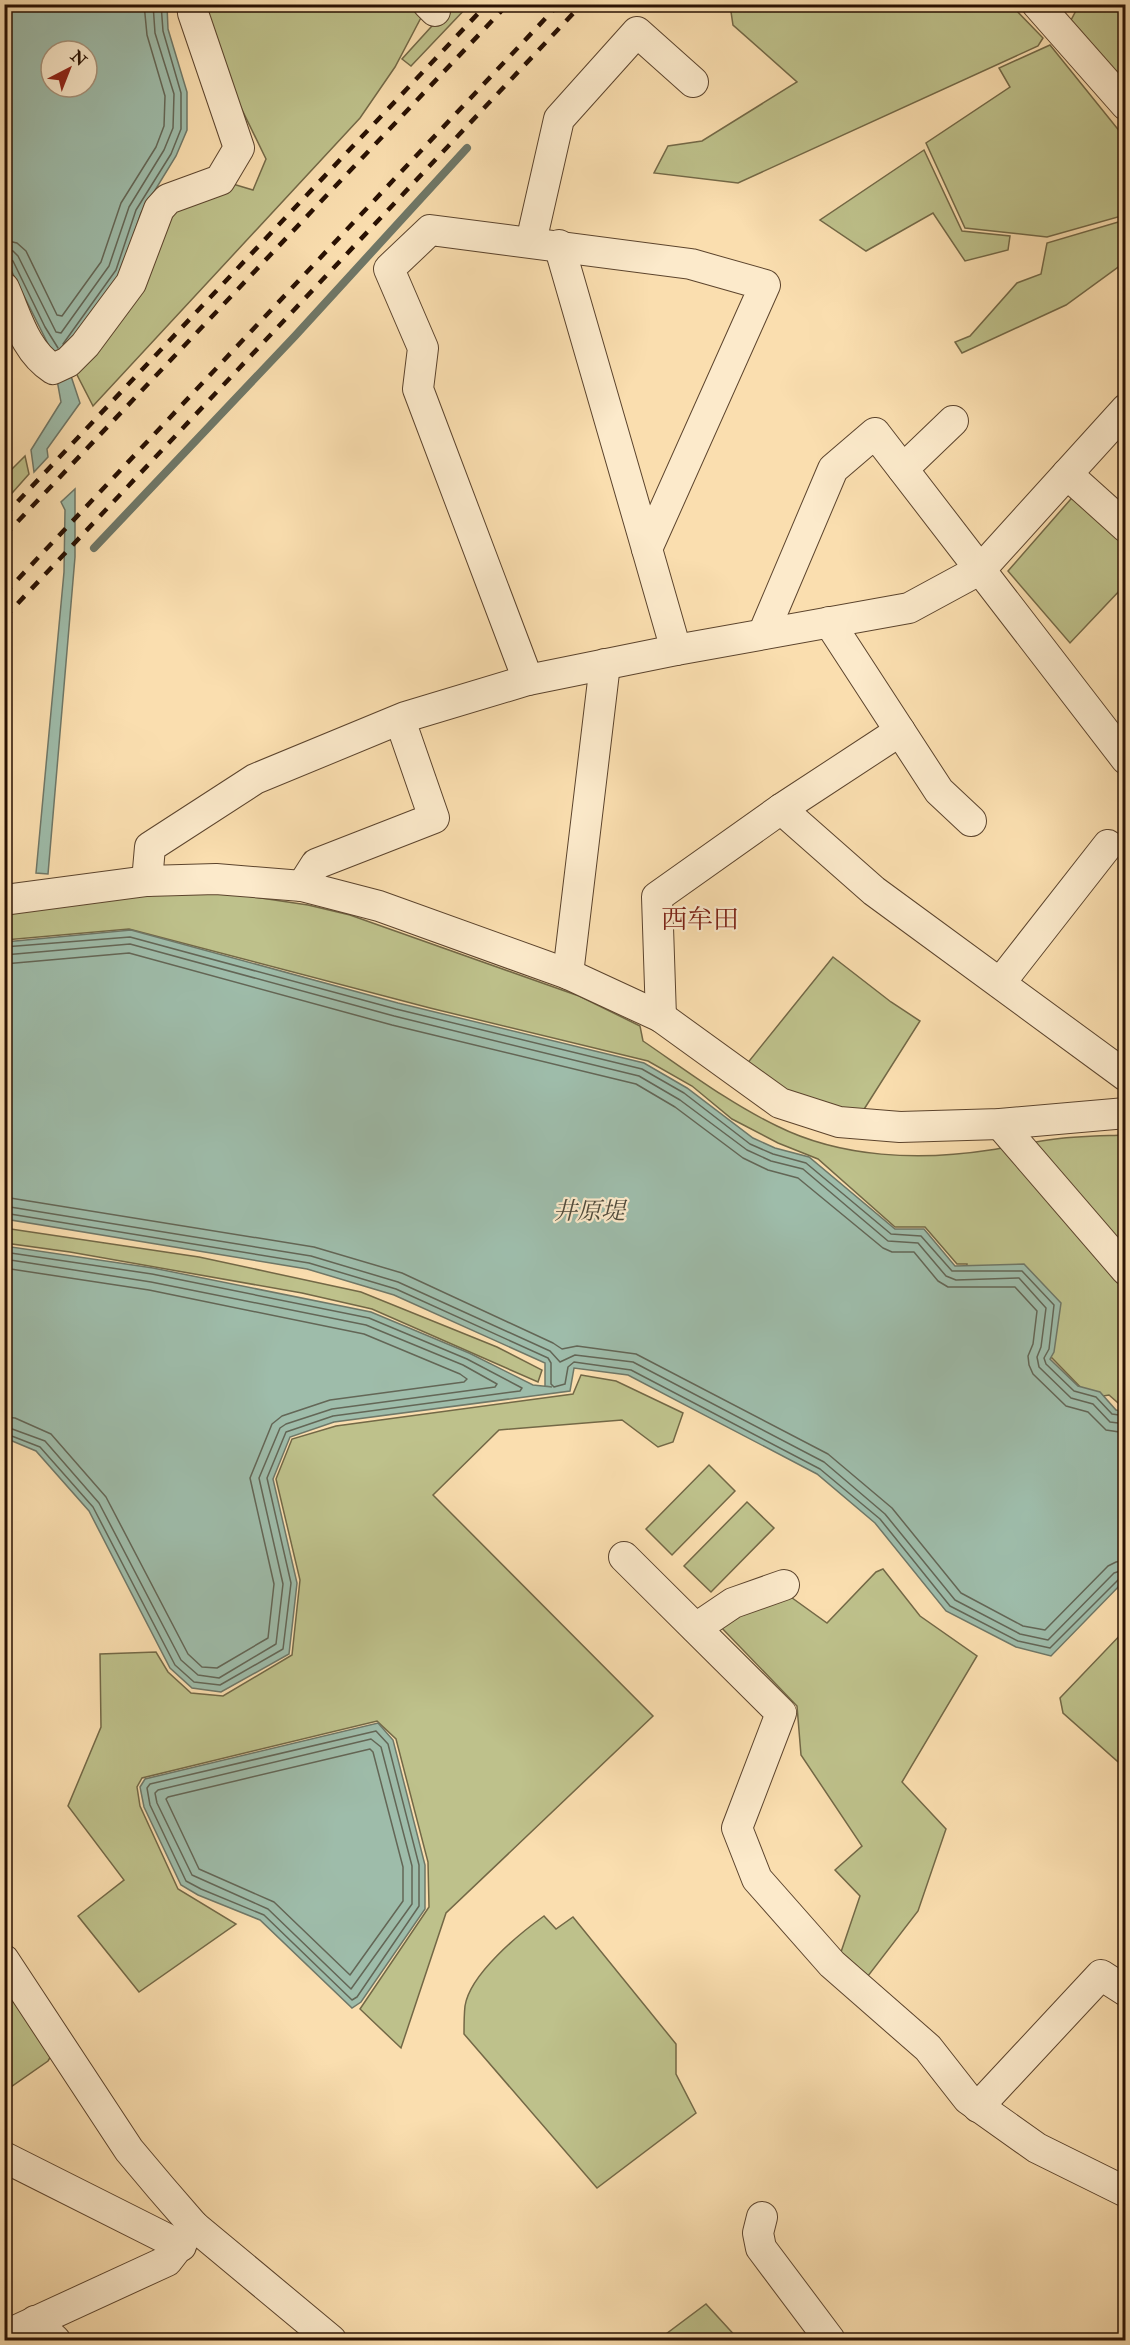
<svg xmlns="http://www.w3.org/2000/svg" width="1130" height="2345" viewBox="0 0 1130 2345" font-family="'IM FELL Double Pica','Noto Serif JP',serif">
  <rect width="100%" height="100%" fill="#fadeaf"/>
  <filter id="stains"><feTurbulence type="fractalNoise" baseFrequency=".00333" numOctaves="4"/><feColorMatrix values="0 0 0 0 .2 0 0 0 0 .09 0 0 0 0 .02 0 0 0 .5 -.17"/></filter>
  <radialGradient id="worn" r=".72"><stop offset=".6" stop-color="#630" stop-opacity="0"/><stop offset="1" stop-color="#630" stop-opacity=".3"/></radialGradient>
  <g fill="#bec18b" stroke="#736846" stroke-width="1.5">
    <path d="M 206,5 L 416,5 L 424,12 L 395,67 L 360,118 L 93,406 L 73,367 L 164,213 L 233,184 L 253,190 L 266,159 L 212,48 Z"/>
    <path d="M 451,5 L 469,5 L 411,66 L 402,59 Z"/>
    <path d="M 730,5 L 1011,5 L 1043,38 L 1038,46 L 738,183 L 654,173 L 668,146 L 702,141 L 797,82 L 733,25 Z"/>
    <path d="M 1079,5 L 1125,5 L 1125,90 L 1069,24 Z"/>
    <path d="M 1050,45 L 1125,138 L 1125,215 L 1047,237 L 965,228 L 926,143 L 1010,87 L 999,68 Z"/>
    <path d="M 924,150 L 962,231 L 1010,236 L 1008,250 L 965,261 L 933,213 L 866,251 L 820,220 Z"/>
    <path d="M 1125,220 L 1125,262 L 1066,305 L 962,353 L 955,342 L 970,336 L 1017,283 L 1041,274 L 1047,243 Z"/>
    <path d="M 25,456 L 29,474 L 5,501 L 5,476 Z"/>
    <path d="M 1077,492 L 1125,537 L 1125,588 L 1123,587 L 1070,643 L 1008,571 Z"/>
    <path d="M 213,891 L 308,905 L 350,915 L 579,996 L 640,1026 L 643,1041 C 687,1071 729,1103 777,1126 C 841,1158 920,1161 990,1150 C 1010,1147 1029,1143 1048,1140 C 1074,1136 1100,1136 1125,1135 L 1125,1409 L 1109,1395 L 1091,1398 L 1052,1358 L 1010,1353 L 965,1301 L 967,1264 L 957,1264 L 925,1227 L 895,1227 L 818,1159 L 778,1143 L 732,1119 L 692,1086 L 648,1061 L 430,1008 L 129,929 L 5,940 L 4,911 L 149,894 Z"/>
    <path d="M 833,957 L 891,1002 L 920,1021 L 861,1114 L 787,1090 L 746,1065 Z"/>
    <path d="M 4,1228 L 199,1257 L 361,1292 L 497,1347 L 542,1370 L 538,1382 L 372,1309 L 302,1293 L 70,1252 L 5,1243 Z"/>
    <path d="M 581,1375 L 616,1381 L 683,1413 L 673,1442 L 658,1447 L 622,1420 L 499,1430 L 433,1495 L 653,1716 L 446,1913 L 401,2048 L 360,2009 L 429,1907 L 428,1862 L 396,1739 L 377,1721 L 142,1778 L 137,1787 L 140,1806 L 178,1889 L 236,1924 L 139,1992 L 78,1916 L 124,1880 L 68,1806 L 101,1727 L 100,1654 L 156,1652 L 168,1672 L 191,1693 L 223,1696 L 292,1655 L 300,1580 L 276,1479 L 292,1439 L 336,1426 L 573,1394 Z"/>
    <path d="M 709,1465 L 735,1491 L 672,1555 L 646,1529 Z"/>
    <path d="M 747,1502 L 774,1528 L 711,1592 L 684,1566 Z"/>
    <path d="M 883,1569 L 920,1616 L 977,1656 L 902,1782 L 946,1829 L 918,1911 L 868,1976 L 841,1952 L 860,1896 L 835,1870 L 862,1846 L 801,1755 L 797,1706 L 718,1624 L 788,1595 L 827,1623 L 876,1572 Z"/>
    <path d="M 1125,1630 L 1125,1768 L 1063,1713 L 1060,1698 Z"/>
    <path d="M 544,1916 L 556,1929 L 573,1917 L 676,2044 L 676,2074 L 696,2113 L 597,2188 L 464,2034 C 464,2025 464,2015 465,2006 C 470,1974 519,1934 544,1916 Z"/>
    <path d="M 4,1984 L 51,2056 L 48,2061 L 5,2091 Z"/>
    <path d="M 706,2304 L 739,2340 L 658,2340 Z"/>
  </g>
  <g fill="#9ebcaa" stroke="#6f7767" stroke-width="1.5" fill-rule="evenodd">
    <path d="M 5,5 L 167,5 L 168,29 L 187,92 L 187,130 L 176,156 L 141,213 L 121,272 L 71,376 L 80,403 L 47,449 L 48,457 L 34,472 L 31,450 L 61,402 L 52,352 L 5,258 ZM 51,51 L 87,51 L 87,87 L 51,87 Z"/>
    <path d="M 75,489 L 75,557 L 48,874 L 36,873 L 64,572 L 65,510 L 61,502 Z"/>
    <path d="M 131,930 L 398,1003 L 644,1063 L 687,1088 L 753,1138 L 775,1148 L 809,1157 L 895,1229 L 924,1229 L 955,1266 L 1024,1264 L 1061,1303 L 1054,1352 L 1050,1359 L 1078,1386 L 1100,1392 L 1116,1410 L 1125,1411 L 1125,1580 L 1051,1656 L 1016,1647 L 946,1611 L 875,1523 L 817,1474 L 628,1375 L 574,1368 L 570,1391 L 334,1422 L 290,1437 L 273,1479 L 297,1583 L 289,1654 L 221,1692 L 192,1688 L 170,1668 L 89,1511 L 36,1451 L 5,1438 L 5,1246 L 153,1268 L 371,1312 L 469,1353 L 533,1385 L 552,1387 L 545,1386 L 545,1363 L 394,1295 L 307,1269 L 5,1219 L 5,942 Z"/>
    <path d="M 378,1723 L 393,1740 L 425,1865 L 425,1909 L 361,2002 L 352,2008 L 260,1920 L 198,1895 L 181,1885 L 144,1807 L 140,1787 L 145,1779 Z"/>
  </g>
  <g fill="none" stroke-linecap="round" stroke-linejoin="round">
    <g stroke="#636656" stroke-width="1.5">
      <path d="M 4,240 L 17,243 L 26,251 L 57,315 L 62,316 L 101,262 L 121,203 L 156,147 L 164,126 L 165,96 L 147,35 L 144,4"/>
      <path d="M 4,249 L 13,251 L 18,256 L 56,332 L 61,333 L 109,266 L 129,207 L 164,150 L 173,128 L 174,94 L 155,33 L 153,4"/>
      <path d="M 4,257 L 13,261 L 45,327 L 58,348"/>
      <path d="M 63,344 L 116,270 L 136,210 L 171,154 L 181,129 L 181,93 L 163,31 L 161,4"/>
      <path d="M 4,947 L 130,937 L 396,1009 L 642,1069 L 684,1093 L 750,1144 L 773,1154 L 806,1163 L 891,1234 L 921,1236 L 952,1271 L 1022,1271 L 1054,1305 L 1049,1349 L 1044,1358 L 1046,1364 L 1074,1391 L 1096,1397 L 1112,1414 L 1126,1416"/>
      <path d="M 4,955 L 130,944 L 394,1016 L 639,1076 L 680,1100 L 747,1150 L 771,1161 L 803,1169 L 888,1241 L 918,1243 L 946,1276 L 956,1280 L 1019,1278 L 1046,1308 L 1041,1347 L 1037,1357 L 1039,1367 L 1071,1398 L 1093,1404 L 1110,1422 L 1126,1424"/>
      <path d="M 4,964 L 129,953 L 392,1025 L 636,1084 L 675,1107 L 743,1158 L 768,1170 L 798,1178 L 883,1248 L 892,1252 L 914,1252 L 938,1281 L 948,1287 L 1015,1287 L 1037,1311 L 1033,1344 L 1028,1356 L 1029,1365 L 1033,1374 L 1066,1406 L 1088,1412 L 1106,1430 L 1126,1433"/>
      <path d="M 4,1197 L 314,1247 L 402,1273 L 553,1343 L 562,1349 L 577,1346 L 636,1354 L 828,1454 L 892,1508 L 961,1593 L 1023,1626 L 1045,1630 L 1108,1566 L 1116,1562 L 1126,1560"/>
      <path d="M 4,1206 L 311,1256 L 398,1282 L 550,1351 L 560,1362 L 575,1355 L 633,1362 L 824,1462 L 885,1514 L 955,1600 L 1020,1634 L 1048,1640 L 1114,1573 L 1126,1569"/>
      <path d="M 4,1213 L 309,1263 L 396,1289 L 548,1358 L 551,1363 L 551,1384 L 554,1387 L 565,1384 L 568,1367 L 574,1362 L 631,1370 L 820,1469 L 880,1519 L 950,1606 L 1018,1641 L 1050,1648 L 1119,1579 L 1126,1577"/>
      <path d="M 4,1252 L 152,1274 L 369,1318 L 467,1359 L 522,1388 L 520,1391 L 333,1416 L 286,1432 L 267,1478 L 291,1583 L 283,1649 L 220,1685 L 194,1682 L 175,1665 L 93,1507 L 40,1447 L 4,1433"/>
      <path d="M 4,1259 L 151,1282 L 366,1325 L 463,1365 L 497,1384 L 495,1387 L 332,1409 L 286,1424 L 280,1428 L 259,1478 L 283,1584 L 276,1644 L 219,1678 L 198,1675 L 181,1660 L 99,1503 L 45,1441 L 4,1426"/>
      <path d="M 4,1268 L 149,1290 L 364,1334 L 460,1374 L 467,1379 L 464,1382 L 330,1400 L 282,1416 L 272,1424 L 250,1478 L 274,1584 L 268,1638 L 217,1668 L 202,1667 L 188,1654 L 106,1497 L 51,1434 L 15,1418 L 4,1417"/>
      <path d="M 376,1731 L 388,1744 L 419,1865 L 419,1906 L 357,1997 L 352,2000 L 264,1915 L 201,1889 L 186,1881 L 150,1805 L 147,1788 L 150,1784 Z"/>
      <path d="M 371,1739 L 381,1747 L 412,1866 L 412,1904 L 351,1989 L 268,1909 L 192,1875 L 157,1803 L 155,1793 L 158,1790 Z"/>
      <path d="M 370,1749 L 373,1752 L 403,1867 L 403,1901 L 350,1975 L 274,1902 L 199,1869 L 166,1799 L 168,1797 Z"/>
    </g>
    <path stroke="#6f7767" stroke-width="8" d="M 94,548 L 295,336 L 467,148"/>
    <defs>
      <g id="minor">
        <path d="M 428,4 L 435,11"/>
        <path d="M 1037,4 L 1126,105"/>
        <path d="M 531,242 L 559,119 L 637,32 L 693,82"/>
        <path d="M 559,245 L 647,549"/>
        <path d="M 4,288 C 17,317 25,351 53,369 L 68,362 L 85,345 L 131,283 L 159,209 L 168,199 L 220,180 L 239,148 L 193,13 L 192,4"/>
        <path d="M 903,469 L 953,421"/>
        <path d="M 1067,474 L 1126,527"/>
        <path d="M 829,622 L 939,791 L 971,821"/>
        <path d="M 763,634 L 833,469 L 875,433 L 1126,759"/>
        <path d="M 528,680 L 418,389 L 423,348 L 389,269 L 430,230 L 691,264 L 765,285 L 647,549 L 676,650"/>
        <path d="M 781,809 L 874,891 L 1126,1076"/>
        <path d="M 147,881 L 150,847 L 255,779 L 405,717 L 528,680 L 676,650 L 909,608 L 981,569 L 1126,409"/>
        <path d="M 302,886 L 316,864 L 434,818 L 400,720"/>
        <path d="M 4,900 L 147,881 L 216,879 L 302,886 L 379,906 L 568,974 L 661,1017 L 780,1103 L 839,1122 L 900,1127 L 1000,1124 L 1126,1113"/>
        <path d="M 568,974 L 605,664"/>
        <path d="M 1000,983 L 1108,845"/>
        <path d="M 661,1017 L 657,897 L 781,809 L 900,731"/>
        <path d="M 1000,1124 L 1126,1270"/>
        <path d="M 624,1557 L 781,1713 L 737,1828 L 757,1879 L 832,1964 L 928,2048 L 968,2099 L 1037,2148 L 1126,2192"/>
        <path d="M 696,1628 L 733,1603 L 784,1585"/>
        <path d="M 4,1960 L 129,2150 L 161,2188 L 194,2226 L 331,2340"/>
        <path d="M 978,2107 L 1101,1975 L 1126,1991"/>
        <path d="M 4,2157 L 181,2246"/>
        <path d="M 762,2217 L 758,2233 L 761,2248 L 830,2340"/>
        <path d="M 35,2321 L 55,2340"/>
        <path d="M 4,2336 L 167,2261 L 194,2226"/>
      </g>
    </defs>
    <use href="#minor" stroke="#5c442d" stroke-width="32"/>
    <use href="#minor" stroke="#fceacb" stroke-width="30"/>
    <g stroke="#281002" stroke-width="4.5" stroke-dasharray="10 10" stroke-linecap="butt">
      <path d="M 4,516 L 487,4"/>
      <path d="M 4,536 L 508,4"/>
      <path d="M 4,594 L 559,4"/>
      <path d="M 4,618 L 582,4"/>
    </g>
  </g>
  <g text-anchor="middle" stroke-width="4.5" stroke-linejoin="round" paint-order="stroke">
    <g font-size="24" font-style="italic" fill="#514c3d" stroke="#fceacb">
      <text x="589" y="1219">井原堤</text>
    </g>
    <g font-size="26" fill="#7a1f14" stroke="#fceacb">
      <text x="700" y="928">西牟田</text>
    </g>
  </g>
  <rect width="1130" height="2345" fill="none" stroke="#fadeaf" stroke-width="24"/>
  <rect x="6" y="6" width="1118" height="2333" fill="none" stroke="#281002" stroke-width="3"/>
  <rect x="12" y="12" width="1106" height="2321" fill="none" stroke="#281002" stroke-width="1.5"/>
  <g transform="translate(69 69) rotate(42)"><circle r="28" fill="#fceacb" stroke="#a7937b" stroke-width="1.5"/>
  <path d="M0-4.5L10 22L0 15L-10 22Z" fill="#8f2418"/>
  <text y="-9" font-size="16" font-weight="bold" text-anchor="middle" fill="#281002">N</text>
  </g>
  <rect width="100%" height="100%" filter="url(#stains)"/>
  <rect width="100%" height="100%" fill="url(#worn)"/>
</svg>
